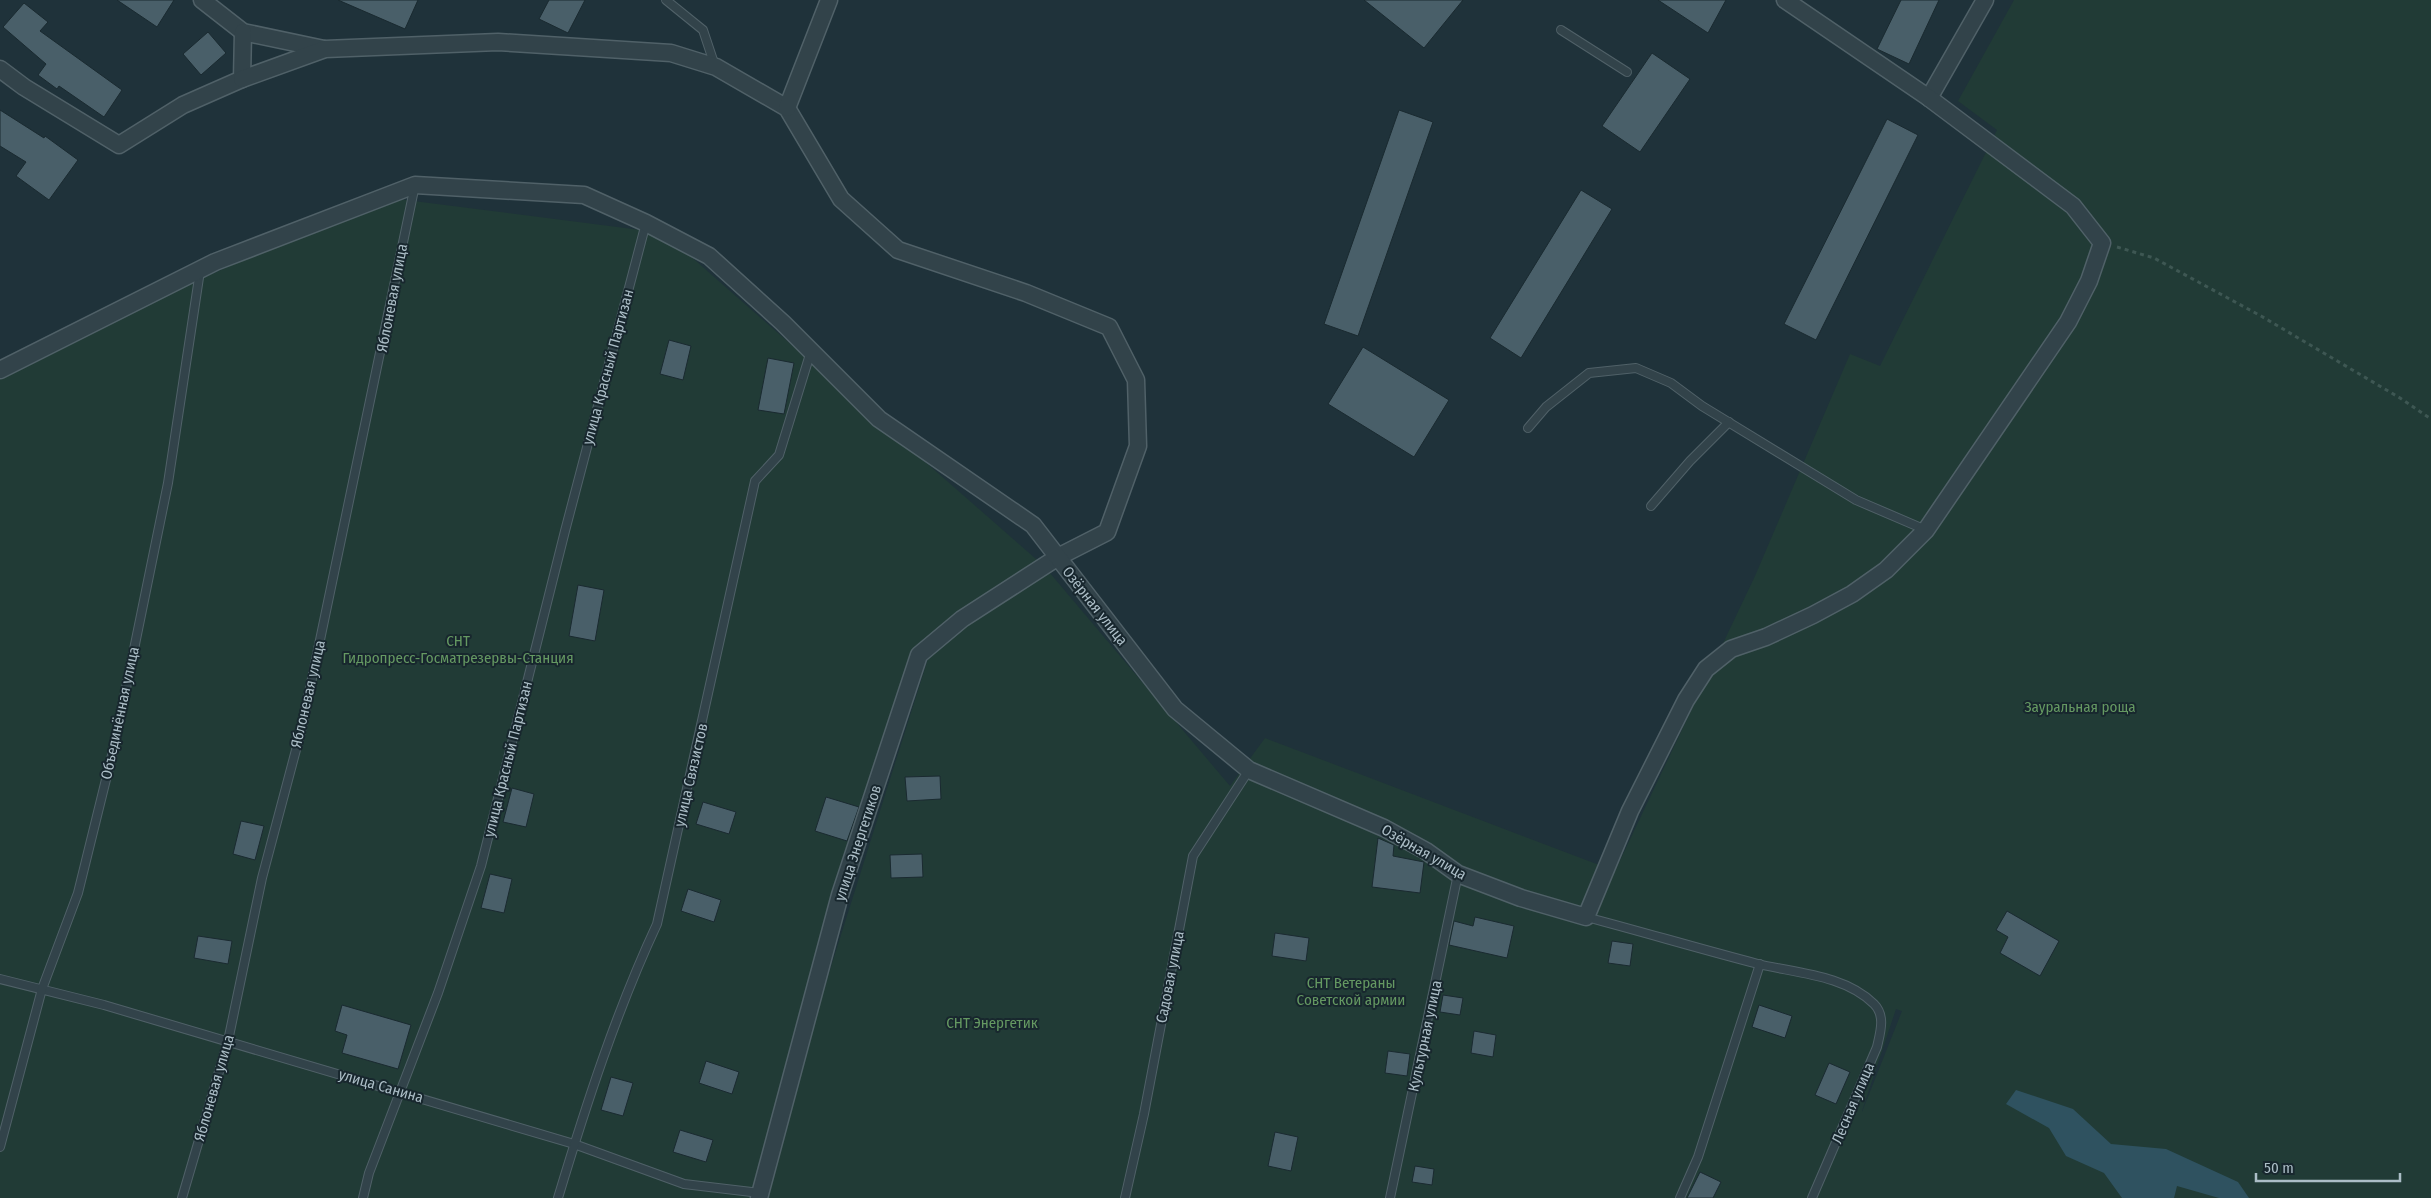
<svg xmlns="http://www.w3.org/2000/svg" width="2431" height="1198" viewBox="0 0 2431 1198" font-family="'Fira Sans Condensed',sans-serif">
  <rect width="100%" height="100%" fill="#1f323a"/>
  <path fill="#213b36" fill-rule="evenodd" d="M 2014,0 L 2431,0 L 2431,1198 L 0,1198 L 0,370 L 382,197 L 664,233 L 1044,566 L 1230,786 L 1265,738 L 1615,871 L 1755,576 L 1850,354 L 1880,366 L 1997,130 L 1958,101 ZM 932,646 L 772,1154 L 918,655 ZM 1896,1009 L 1902,1011 L 1862,1112 L 1862,1111 Z"/>
  <path fill="#2f5260" d="M 2016,1090 L 2073,1109 L 2111,1144 L 2166,1149 L 2238,1182 L 2249,1198 L 2219,1198 L 2177,1186 L 2174,1198 L 2122,1198 L 2104,1173 L 2066,1156 L 2049,1128 L 2006,1104 Z"/>
  <g fill="#495f69" stroke="#1a2a30">
    <path d="M 117,0 L 174,0 L 157,27 Z"/>
    <path d="M 338,0 L 418,0 L 405,29 Z"/>
    <path d="M 549,0 L 585,0 L 568,33 L 539,19 Z"/>
    <path d="M 1364,0 L 1463,0 L 1424,48 Z"/>
    <path d="M 1658,0 L 1726,0 L 1708,33 Z"/>
    <path d="M 1901,0 L 1939,0 L 1909,64 L 1877,49 Z"/>
    <path d="M 24,3 L 48,22 L 40,31 L 122,90 L 104,117 L 59,86 L 57,89 L 38,75 L 46,64 L 3,27 Z"/>
    <path d="M 208,32 L 226,53 L 201,75 L 183,54 Z"/>
    <path d="M 1652,53 L 1690,79 L 1640,152 L 1602,126 Z"/>
    <path d="M 0,110 L 44,138 L 45,136 L 78,160 L 49,200 L 16,176 L 26,162 L 0,146 Z"/>
    <path d="M 1399,110 L 1433,122 L 1358,336 L 1324,324 Z"/>
    <path d="M 1887,119 L 1918,135 L 1816,340 L 1784,324 Z"/>
    <path d="M 1581,190 L 1612,209 L 1521,358 L 1490,338 Z"/>
    <path d="M 669,340 L 691,346 L 683,380 L 660,374 Z"/>
    <path d="M 1363,347 L 1449,400 L 1414,457 L 1328,404 Z"/>
    <path d="M 768,358 L 794,363 L 784,414 L 758,410 Z"/>
    <path d="M 578,585 L 604,590 L 595,641 L 569,636 Z"/>
    <path d="M 940,776 L 941,799 L 907,801 L 905,777 Z"/>
    <path d="M 512,788 L 534,794 L 526,827 L 503,822 Z"/>
    <path d="M 826,797 L 859,807 L 847,841 L 815,831 Z"/>
    <path d="M 703,802 L 736,812 L 729,834 L 696,824 Z"/>
    <path d="M 241,821 L 264,826 L 255,860 L 233,854 Z"/>
    <path d="M 1378,838 L 1394,845 L 1393,856 L 1424,862 L 1420,893 L 1372,887 Z"/>
    <path d="M 922,854 L 923,877 L 891,878 L 890,855 Z"/>
    <path d="M 490,874 L 512,879 L 504,913 L 481,908 Z"/>
    <path d="M 688,889 L 721,900 L 714,922 L 681,911 Z"/>
    <path d="M 2007,911 L 2059,941 L 2040,976 L 2000,953 L 2008,937 L 1996,930 Z"/>
    <path d="M 1475,917 L 1514,926 L 1507,958 L 1449,945 L 1454,921 L 1473,926 Z"/>
    <path d="M 1275,933 L 1309,938 L 1306,961 L 1272,956 Z"/>
    <path d="M 198,936 L 232,941 L 228,964 L 194,958 Z"/>
    <path d="M 1612,941 L 1633,944 L 1630,966 L 1608,963 Z"/>
    <path d="M 1443,995 L 1463,998 L 1460,1015 L 1440,1012 Z"/>
    <path d="M 342,1005 L 411,1025 L 398,1069 L 342,1053 L 347,1035 L 335,1031 Z"/>
    <path d="M 1759,1005 L 1792,1016 L 1785,1038 L 1752,1027 Z"/>
    <path d="M 1474,1031 L 1496,1035 L 1493,1057 L 1471,1053 Z"/>
    <path d="M 1388,1051 L 1410,1054 L 1407,1076 L 1385,1073 Z"/>
    <path d="M 706,1061 L 739,1072 L 732,1094 L 699,1083 Z"/>
    <path d="M 1829,1063 L 1850,1072 L 1836,1104 L 1815,1095 Z"/>
    <path d="M 611,1077 L 633,1083 L 623,1116 L 601,1110 Z"/>
    <path d="M 680,1130 L 713,1140 L 706,1162 L 673,1152 Z"/>
    <path d="M 1275,1132 L 1298,1137 L 1291,1171 L 1268,1166 Z"/>
    <path d="M 1415,1166 L 1434,1169 L 1432,1185 L 1412,1182 Z"/>
    <path d="M 1700,1172 L 1721,1182 L 1713,1198 L 1687,1198 Z"/>
  </g>
  <g fill="none" stroke-linecap="round" stroke-linejoin="round">
    <defs>
      <g id="service">
        <path d="M 666,0 L 703,30 L 715,66"/>
        <path d="M 1561,30 L 1627,72"/>
        <path d="M 1528,428 L 1546,407 L 1589,373 L 1636,368 L 1671,383 L 1702,406 L 1856,500 L 1926,530"/>
        <path d="M 1651,506 L 1690,461 L 1729,422"/>
        <path d="M 1586,917 C 1643,932 1700,949 1758,964 C 1796,973 1845,975 1874,1004 C 1886,1016 1880,1033 1877,1047 L 1812,1198"/>
        <path d="M 0,979 L 104,1005 L 574,1144 L 684,1184 L 760,1193"/>
        <path d="M 0,1147 L 42,989 L 78,893 L 114,747 L 168,483 L 200,271"/>
        <path d="M 182,1198 L 228,1041 L 262,878 L 301,731 L 415,185"/>
        <path d="M 363,1198 L 369,1173 L 438,993 L 481,866 L 565,531 L 646,223"/>
        <path d="M 558,1198 C 586,1105 616,1012 657,924 L 755,481 L 779,455 L 811,351"/>
        <path d="M 1125,1198 L 1144,1114 L 1193,856 L 1249,770"/>
        <path d="M 1390,1198 L 1458,874"/>
        <path d="M 1680,1198 L 1698,1157 L 1760,964"/>
      </g>
      <g id="minor">
        <path d="M 202,0 L 243,32 L 324,49"/>
        <path d="M 0,69 L 24,87 L 119,145 L 183,105 L 242,79 L 243,32"/>
        <path d="M 242,79 L 325,49 L 498,42 L 671,53 L 716,67 L 787,108 L 841,199 L 898,250 L 1026,293 L 1109,327 L 1136,380 L 1138,446 L 1107,532 L 1058,557 L 962,619 L 919,655 L 840,895 L 759,1198"/>
        <path d="M 1929,98 L 1985,0"/>
        <path d="M 787,108 L 829,0"/>
        <path d="M 0,370 L 215,262 L 415,185 L 584,195 L 646,223 L 709,256 L 783,323 L 879,419 L 1033,525 L 1175,709 L 1249,770 L 1384,828 L 1426,851 L 1458,874 L 1521,898 L 1586,917 L 1630,811 L 1686,700 L 1706,669 L 1731,649 L 1766,637 L 1813,615 L 1852,594 L 1886,570 L 1926,530 L 2068,322 L 2089,281 L 2102,243 L 2073,206 L 1929,98 L 1785,0"/>
      </g>
    </defs>
    <use href="#service" stroke="#506168" stroke-width="10"/>
    <use href="#minor" stroke="#506168" stroke-width="19"/>
    <path stroke="#3e5753" stroke-width="3" stroke-dasharray="4 4" stroke-linecap="butt" d="M 2117,247 L 2154,258 L 2261,316 L 2400,398 L 2431,419"/>
    <use href="#service" stroke="#32434a" stroke-width="8"/>
    <use href="#minor" stroke="#32434a" stroke-width="16"/>
  </g>
  <g text-anchor="middle" stroke-width="4" stroke-linejoin="round" paint-order="stroke">
    <g font-size="15" fill="#acbec7" stroke="#18272e">
      <text transform="translate(392 298) rotate(-79)" y="5">Яблоневая улица</text>
      <text transform="translate(608 367) rotate(-75)" y="5">улица Красный Партизан</text>
      <text transform="translate(1095 606) rotate(52)" y="5">Озёрная улица</text>
      <text transform="translate(308 694) rotate(-77)" y="5">Яблоневая улица</text>
      <text transform="translate(120 713) rotate(-78)" y="5">Объединённая улица</text>
      <text transform="translate(508 759) rotate(-76)" y="5">улица Красный Партизан</text>
      <text transform="translate(691 775) rotate(-77)" y="5">улица Связистов</text>
      <text transform="translate(858 843) rotate(-72)" y="5">улица Энергетиков</text>
      <text transform="translate(1424 852) rotate(30)" y="5">Озёрная улица</text>
      <text transform="translate(1170 977) rotate(-79)" y="5">Садовая улица</text>
      <text transform="translate(1425 1036) rotate(-78)" y="5">Культурная улица</text>
      <text transform="translate(381 1086) rotate(16)" y="5">улица Санина</text>
      <text transform="translate(214 1088) rotate(-74)" y="5">Яблоневая улица</text>
      <text transform="translate(1853 1103) rotate(-67)" y="5">Лесная улица</text>
    </g>
    <g font-size="15" fill="#659962" stroke="#18272e">
      <text x="458" y="646">СНТ<tspan x="458" dy="17">Гидропресс-Госматрезервы-Станция</tspan></text>
      <text x="2080" y="712">Зауральная роща</text>
      <text x="1351" y="988">СНТ Ветераны<tspan x="1351" dy="17">Советской армии</tspan></text>
      <text x="992" y="1028">СНТ Энергетик</text>
    </g>
  </g>
  <path d="M2256 1173v8h144v-8" fill="none" stroke="#acbec7" stroke-width="2.5"/>
  <text x="2264" y="1173" font-size="15" fill="#acbec7" stroke="#18272e" stroke-width="4" paint-order="stroke">50 m</text>
</svg>
